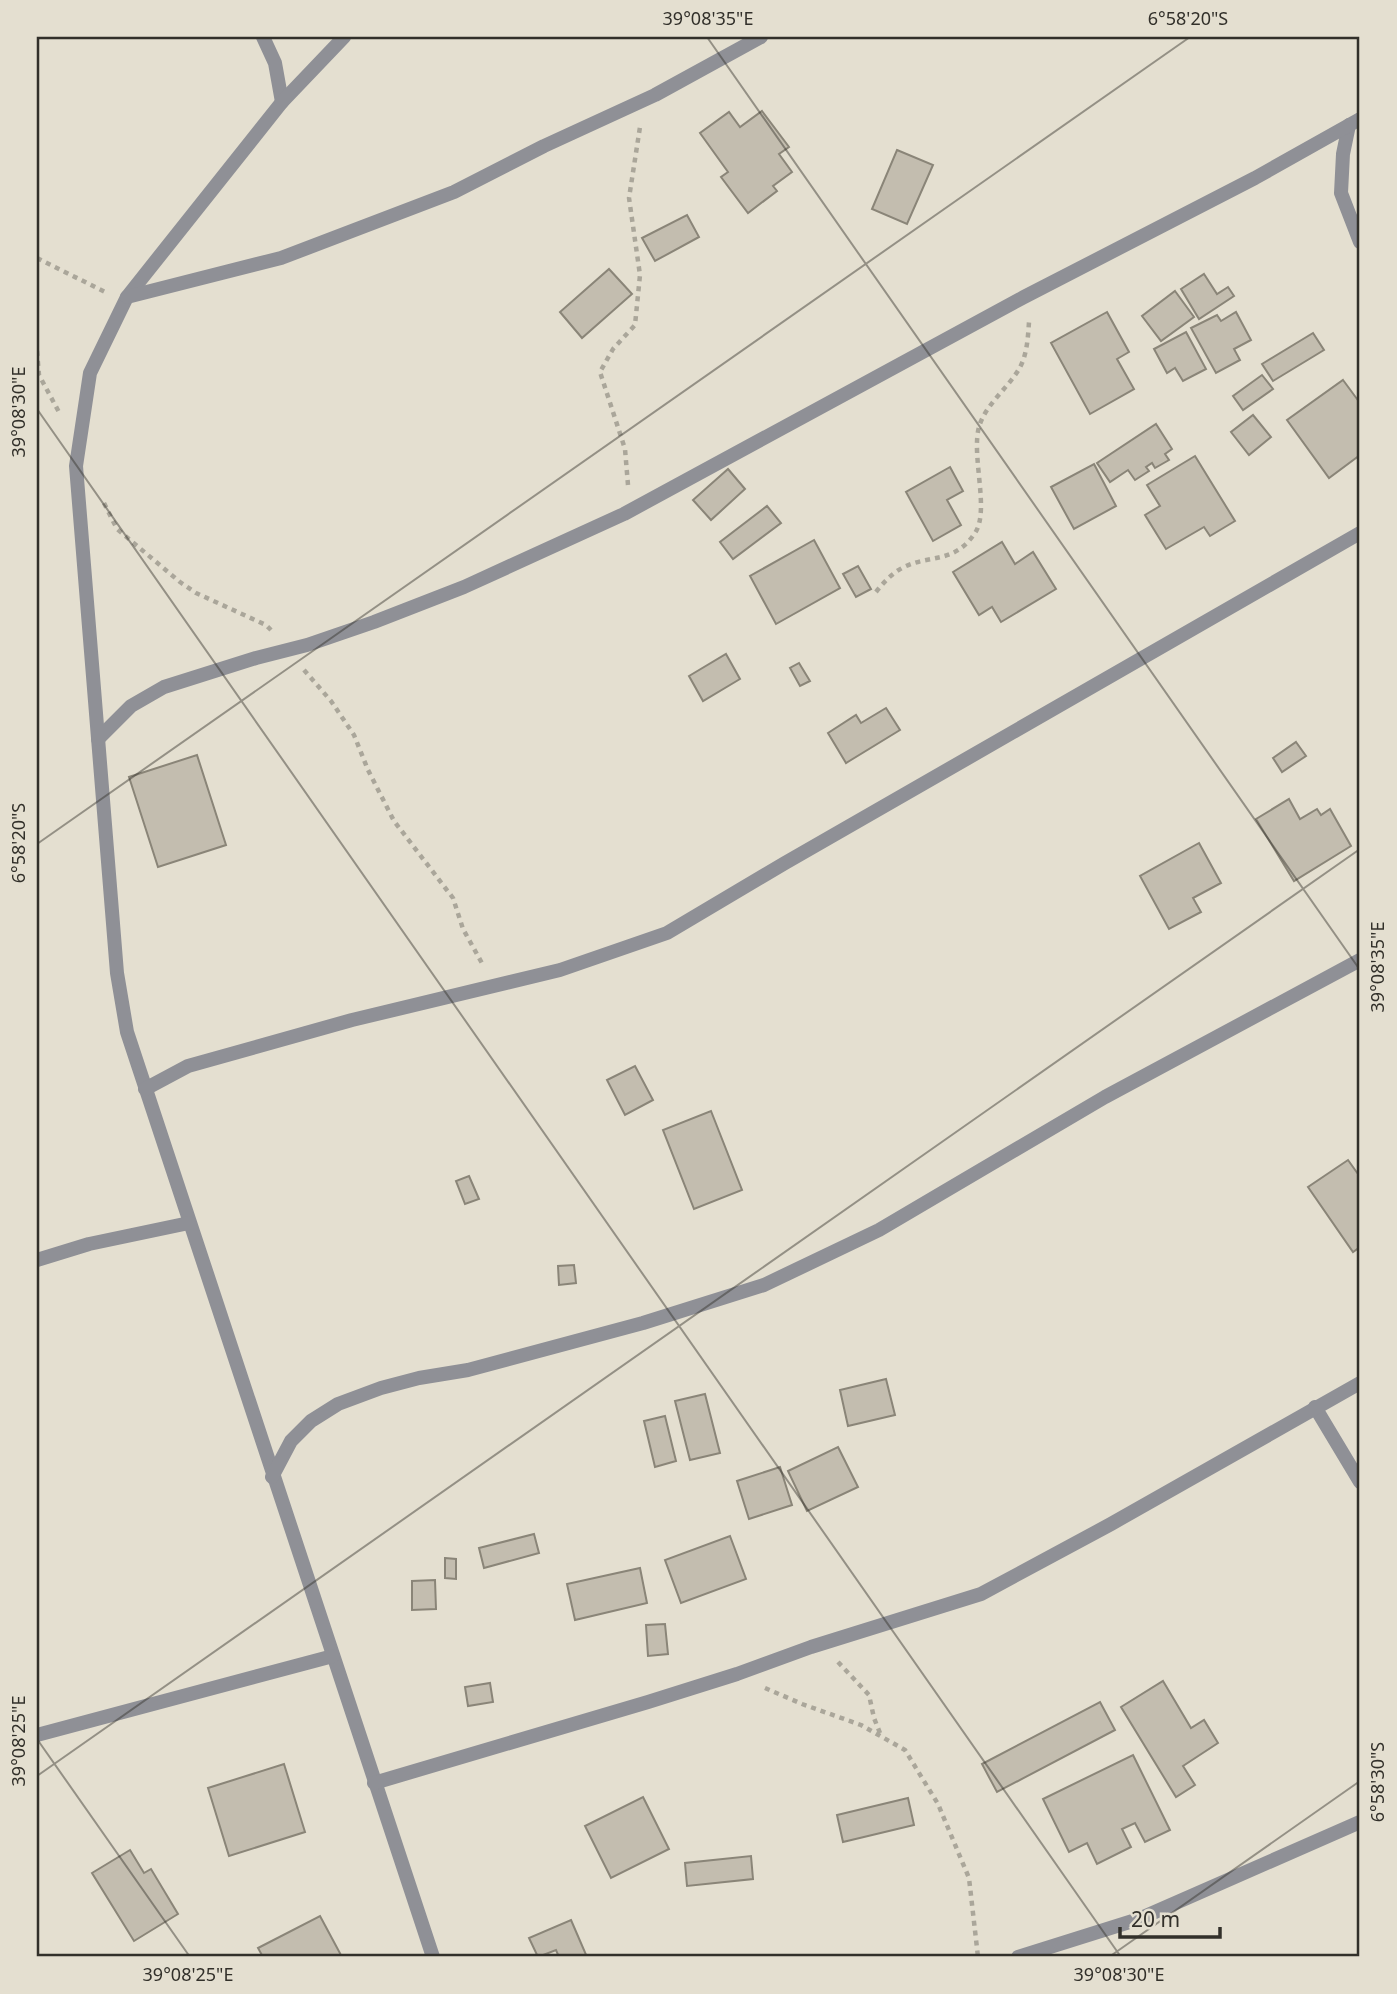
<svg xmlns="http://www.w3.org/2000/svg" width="1397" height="1994" viewBox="0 0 1397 1994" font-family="'Noto Sans',sans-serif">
  <rect width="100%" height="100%" fill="#e4dfd0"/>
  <g fill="#c3bdaf" stroke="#8a8578" stroke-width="2">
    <path d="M 762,111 L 789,147 L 779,154 L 792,172 L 773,186 L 777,191 L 748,213 L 721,177 L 728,172 L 700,133 L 729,112 L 740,127 Z"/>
    <path d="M 897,150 L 933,165 L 907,224 L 872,209 Z"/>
    <path d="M 687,215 L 699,237 L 655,261 L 642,238 Z"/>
    <path d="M 609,269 L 632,294 L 582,338 L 560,312 Z"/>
    <path d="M 1204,274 L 1217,294 L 1228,287 L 1234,296 L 1199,319 L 1181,289 Z"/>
    <path d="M 1175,291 L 1194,317 L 1161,341 L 1142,316 Z"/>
    <path d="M 1107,312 L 1129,352 L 1117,359 L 1134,389 L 1090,414 L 1051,343 Z"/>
    <path d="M 1236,312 L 1251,340 L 1234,349 L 1240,360 L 1216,373 L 1191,328 L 1217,315 L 1221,321 Z"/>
    <path d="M 1186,332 L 1206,369 L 1183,381 L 1175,368 L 1167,373 L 1154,349 Z"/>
    <path d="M 1313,333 L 1324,350 L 1273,381 L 1262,364 Z"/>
    <path d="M 1262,375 L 1273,389 L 1243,410 L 1233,396 Z"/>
    <path d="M 1343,380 L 1360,403 L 1360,455 L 1329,478 L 1287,420 Z"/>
    <path d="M 1253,415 L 1271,437 L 1249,455 L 1231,432 Z"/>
    <path d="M 1156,424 L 1172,449 L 1165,454 L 1169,460 L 1155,468 L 1152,463 L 1146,467 L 1149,471 L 1135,480 L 1128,470 L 1110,482 L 1097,463 Z"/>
    <path d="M 1195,456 L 1235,521 L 1210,536 L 1204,527 L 1166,549 L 1145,515 L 1160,506 L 1147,485 Z"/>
    <path d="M 1094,464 L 1116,506 L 1074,529 L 1051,487 Z"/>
    <path d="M 950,467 L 963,491 L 947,500 L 961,525 L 933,541 L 906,492 Z"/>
    <path d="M 728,469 L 745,489 L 711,520 L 693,500 Z"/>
    <path d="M 767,506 L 781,523 L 733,559 L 720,542 Z"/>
    <path d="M 814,540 L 840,588 L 776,624 L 750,576 Z"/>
    <path d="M 1002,542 L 1015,564 L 1033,552 L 1056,589 L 1001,622 L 992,607 L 979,615 L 953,572 Z"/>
    <path d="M 858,566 L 871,589 L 856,597 L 843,574 Z"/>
    <path d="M 726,654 L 740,679 L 703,701 L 689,676 Z"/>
    <path d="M 799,663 L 810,681 L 800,686 L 790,668 Z"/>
    <path d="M 886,708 L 900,730 L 846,763 L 828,733 L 856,715 L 861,723 Z"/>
    <path d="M 1296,742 L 1306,756 L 1282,772 L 1273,758 Z"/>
    <path d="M 197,755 L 226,845 L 158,867 L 129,777 Z"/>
    <path d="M 1289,799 L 1300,819 L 1317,809 L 1321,815 L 1330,809 L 1351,846 L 1294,881 L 1256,819 Z"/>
    <path d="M 1199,843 L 1221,883 L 1193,898 L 1201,912 L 1169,929 L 1140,876 Z"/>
    <path d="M 635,1066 L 653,1100 L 625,1115 L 607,1080 Z"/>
    <path d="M 711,1111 L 742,1190 L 694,1209 L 663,1130 Z"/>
    <path d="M 1348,1160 L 1358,1174 L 1360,1172 L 1360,1247 L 1353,1252 L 1308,1187 Z"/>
    <path d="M 469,1176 L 479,1199 L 465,1204 L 456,1181 Z"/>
    <path d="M 574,1265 L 576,1283 L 559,1285 L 558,1266 Z"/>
    <path d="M 886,1379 L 895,1415 L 848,1426 L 840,1390 Z"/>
    <path d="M 705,1394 L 720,1453 L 690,1460 L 675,1401 Z"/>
    <path d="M 665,1416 L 676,1461 L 655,1467 L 644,1421 Z"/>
    <path d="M 838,1447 L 858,1487 L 807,1511 L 788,1471 Z"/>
    <path d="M 780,1467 L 792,1505 L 749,1519 L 737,1481 Z"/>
    <path d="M 534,1534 L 539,1553 L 484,1568 L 479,1548 Z"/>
    <path d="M 730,1536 L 746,1579 L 681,1603 L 665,1560 Z"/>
    <path d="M 445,1558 L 456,1559 L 456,1579 L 445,1578 Z"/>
    <path d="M 640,1568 L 647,1603 L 575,1620 L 567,1584 Z"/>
    <path d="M 435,1580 L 436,1609 L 412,1610 L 412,1581 Z"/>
    <path d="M 665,1624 L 668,1654 L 648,1656 L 646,1625 Z"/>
    <path d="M 1163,1681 L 1191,1728 L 1204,1720 L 1218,1743 L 1183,1766 L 1195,1785 L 1176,1797 L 1121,1707 Z"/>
    <path d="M 490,1683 L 493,1702 L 468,1706 L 465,1687 Z"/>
    <path d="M 1100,1702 L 1115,1730 L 997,1792 L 982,1764 Z"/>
    <path d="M 1133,1755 L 1170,1830 L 1145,1842 L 1135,1823 L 1122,1829 L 1131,1847 L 1097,1864 L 1087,1843 L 1069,1852 L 1043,1799 Z"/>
    <path d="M 284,1764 L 305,1832 L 229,1856 L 208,1788 Z"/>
    <path d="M 643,1797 L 669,1849 L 611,1878 L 585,1826 Z"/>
    <path d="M 908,1798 L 914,1825 L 843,1842 L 837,1815 Z"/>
    <path d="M 130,1850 L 144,1873 L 151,1869 L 178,1914 L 134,1941 L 92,1873 Z"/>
    <path d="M 751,1856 L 753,1879 L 687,1886 L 685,1863 Z"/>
    <path d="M 320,1916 L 342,1957 L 263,1957 L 258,1948 Z"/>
    <path d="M 571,1920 L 587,1957 L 559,1957 L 556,1950 L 538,1957 L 529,1938 Z"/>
  </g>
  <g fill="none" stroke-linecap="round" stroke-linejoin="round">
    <g stroke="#aaa69a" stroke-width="4.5" stroke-dasharray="5 5" stroke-linecap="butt">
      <path d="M 37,258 L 105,292"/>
      <path d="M 37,351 L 39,375 L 60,414"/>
      <path d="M 628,485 L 625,449 L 600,372 L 613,349 L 635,325 L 640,275 L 629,198 L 640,127"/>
      <path d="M 104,503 L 117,529 L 180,582 L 196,593 L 266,625 L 271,630"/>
      <path d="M 876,592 C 884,582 892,573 904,567 C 931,554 954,564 975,533 C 990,511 971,456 979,427 C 985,405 1008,388 1019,369 C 1027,356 1028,337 1029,322"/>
      <path d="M 304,670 L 331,701 L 354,735 L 368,770 L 394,821 L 453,898 L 463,929 L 483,965"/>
      <path d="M 838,1662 L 869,1695 L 874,1718 L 880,1733"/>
      <path d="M 765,1688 L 802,1704 L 861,1725 L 905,1750 L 938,1804 L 969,1878 L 978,1957"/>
    </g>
    <g stroke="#8f9096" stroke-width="14">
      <path d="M 263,37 L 275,63 L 282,102"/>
      <path d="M 344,37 L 282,102 L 127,297 L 90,373 L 76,466 L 117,973 L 127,1032 L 433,1957"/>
      <path d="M 1349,125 L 1343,154 L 1341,193 L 1360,242"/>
      <path d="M 127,297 L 281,258 L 454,192 L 544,146 L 655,95 L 761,37"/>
      <path d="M 98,739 L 131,706 L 164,687 L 256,658 L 307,645 L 374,622 L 464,587 L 624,514 L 1024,297 L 1255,178 L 1360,119"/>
      <path d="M 145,1089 L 188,1066 L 352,1020 L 560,970 L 667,933 L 785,863 L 1360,533"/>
      <path d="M 37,1260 L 89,1244 L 189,1223"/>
      <path d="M 1315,1407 L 1360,1482"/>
      <path d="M 272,1477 L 291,1441 L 311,1421 L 338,1404 L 381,1388 L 419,1378 L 468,1370 L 643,1323 L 764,1285 L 879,1230 L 1105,1097 L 1360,960"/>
      <path d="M 37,1735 L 333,1656"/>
      <path d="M 374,1783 L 648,1702 L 737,1674 L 811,1647 L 981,1594 L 1111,1524 L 1360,1383"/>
      <path d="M 1018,1957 L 1139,1919 L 1360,1822"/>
    </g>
  </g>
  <path fill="none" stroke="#32302a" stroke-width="2" stroke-opacity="0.45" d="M 707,37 L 1360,970M 37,409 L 1121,1957M 37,844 L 1190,37M 37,1739 L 190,1957M 37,1776 L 1360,849M 1109,1957 L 1360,1781"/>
  <rect width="1397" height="1994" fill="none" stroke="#e4dfd0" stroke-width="77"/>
  <path d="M1120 1927v10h100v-10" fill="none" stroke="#32302a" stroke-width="3.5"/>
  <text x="1131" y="1927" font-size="21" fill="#32302a" stroke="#e4dfd0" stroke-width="5" paint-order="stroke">20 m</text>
  <rect x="38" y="38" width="1320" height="1917" fill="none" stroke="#32302a" stroke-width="2.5"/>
  <g font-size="18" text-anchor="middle" fill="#32302a">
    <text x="708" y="25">39°08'35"E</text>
    <text x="1188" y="25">6°58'20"S</text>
    <text transform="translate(19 412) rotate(-90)" y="6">39°08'30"E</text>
    <text transform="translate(19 843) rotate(-90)" y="6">6°58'20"S</text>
    <text transform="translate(1378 967) rotate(-90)" y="6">39°08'35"E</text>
    <text transform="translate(19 1741) rotate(-90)" y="6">39°08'25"E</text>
    <text transform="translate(1378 1782) rotate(-90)" y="6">6°58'30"S</text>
    <text x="188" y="1981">39°08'25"E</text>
    <text x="1119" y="1981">39°08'30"E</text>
  </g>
</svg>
